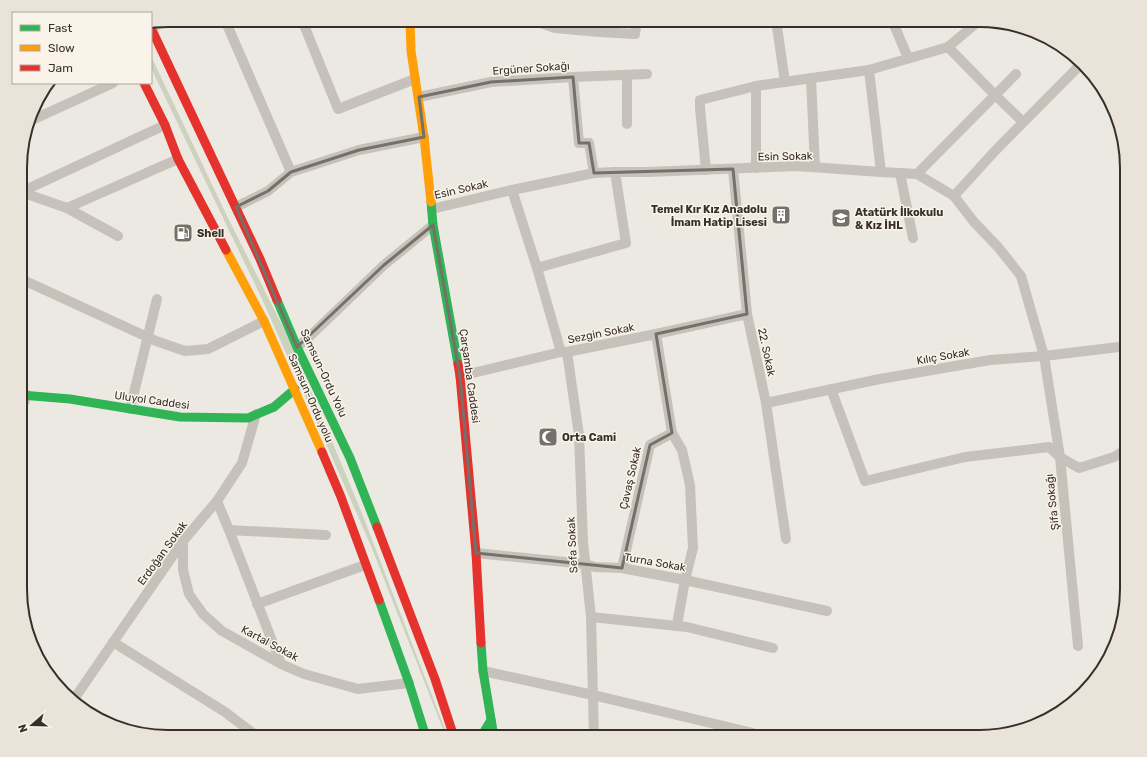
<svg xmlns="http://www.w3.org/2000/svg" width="1147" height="757" viewBox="0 0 1147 757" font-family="Rubik,sans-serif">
  <rect width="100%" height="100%" fill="#ece9e2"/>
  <path fill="#ccd2bd" d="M 151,56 L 227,216 L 291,343 L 361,511 L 448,737 L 446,737 L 371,546 L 302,389 L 262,299 L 151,68 Z"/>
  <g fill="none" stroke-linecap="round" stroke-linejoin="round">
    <g stroke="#c6c1ba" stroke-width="10">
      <path d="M 225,20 L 291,172"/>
      <path d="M 302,20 L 338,109 L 415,79"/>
      <path d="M 532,20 L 555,28 L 599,32 L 635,34 L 637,20"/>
      <path d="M 776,20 L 785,82"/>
      <path d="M 892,20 L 908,58"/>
      <path d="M 151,27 L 170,20"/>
      <path d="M 948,47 L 995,95 L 1023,122"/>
      <path d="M 869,70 L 881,172"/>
      <path d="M 573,77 L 579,143 L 589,143 L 594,173"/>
      <path d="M 811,78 L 815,167"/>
      <path d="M 419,97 L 491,82 L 573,77 L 647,74"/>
      <path d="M 30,121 L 113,83"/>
      <path d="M 627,124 L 627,75"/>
      <path d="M 756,168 L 756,86"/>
      <path d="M 733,169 L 747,314 L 766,403 L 786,539"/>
      <path d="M 706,170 L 700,108 L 700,100 L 756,86 L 869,70 L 948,47 L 980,20"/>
      <path d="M 900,173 L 913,238"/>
      <path d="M 917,174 L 1016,74"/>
      <path d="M 512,190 L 537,268 L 561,352"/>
      <path d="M 21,192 L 165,125"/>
      <path d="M 21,192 L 67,208"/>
      <path d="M 954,196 L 974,222 L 998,247 L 1021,276 L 1044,356 L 1060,457 L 1078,646"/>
      <path d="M 236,207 L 268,191 L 291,172 L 359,150 L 424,137"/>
      <path d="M 432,209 L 512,190 L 594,173 L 615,172 L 648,172 L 797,166 L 881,172 L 917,174 L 954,196 L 994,152 L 1080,65"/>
      <path d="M 118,236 L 67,208 L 178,159"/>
      <path d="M 537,268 L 626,243 L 615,172"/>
      <path d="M 21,279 L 156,341 L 185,351 L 208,349 L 264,321"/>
      <path d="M 297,347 L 308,338 L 384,265 L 433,225"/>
      <path d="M 567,352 L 579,435 L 583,542 L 591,617 L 594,737"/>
      <path d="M 460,376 L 561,352 L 567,352 L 656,334 L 747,314"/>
      <path d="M 831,389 L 865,481 L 965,457 L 1049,447 L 1060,457 L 1079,468 L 1114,457 L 1127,449"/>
      <path d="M 766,403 L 880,379 L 990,360 L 1044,356 L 1127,346"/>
      <path d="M 130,409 L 157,299"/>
      <path d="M 21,410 L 27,395"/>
      <path d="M 672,433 L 682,450 L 690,485 L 693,548 L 685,580 L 677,625"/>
      <path d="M 217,501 L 229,530 L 281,664"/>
      <path d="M 229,530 L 326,535"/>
      <path d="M 183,541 L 183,570 L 189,594 L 203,614 L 222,631 L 281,664 L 304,674 L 358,689 L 409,683"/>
      <path d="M 476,553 L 585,564 L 595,567 L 622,568 L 685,580 L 827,611"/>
      <path d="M 622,568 L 650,445 L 672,433 L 656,334"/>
      <path d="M 257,604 L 365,565"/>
      <path d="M 591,617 L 687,627 L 773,648"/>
      <path d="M 113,642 L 225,712 L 258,737"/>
      <path d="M 483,671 L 593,695 L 753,733"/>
      <path d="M 74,699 L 183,541 L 217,501 L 242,463 L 256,414"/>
    </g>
    <g stroke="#30b455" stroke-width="9">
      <path d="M 431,202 L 433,225 L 458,364"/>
      <path d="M 277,300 L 297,347 L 350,458 L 377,527"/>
      <path d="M 21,395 L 70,399 L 180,417 L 248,418 L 274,407 L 295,389"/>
      <path d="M 379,600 L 409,683 L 426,737"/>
      <path d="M 481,643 L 483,671 L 494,737"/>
      <path d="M 477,737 L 482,735 L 491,720"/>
    </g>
    <g stroke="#ff9f0a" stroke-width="9">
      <path d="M 410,20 L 411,51 L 424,137 L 431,202"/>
      <path d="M 226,250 L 264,321 L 322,452"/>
    </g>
    <g stroke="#e5322d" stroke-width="9">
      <path d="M 151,28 L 260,259 L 277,300"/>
      <path d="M 144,83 L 165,125 L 178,159 L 226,250"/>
      <path d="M 458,364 L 460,376 L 476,553 L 481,643"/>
      <path d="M 322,452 L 341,497 L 379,600"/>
      <path d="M 377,527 L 435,679 L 454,737"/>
    </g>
  </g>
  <path fill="none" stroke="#76706a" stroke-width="3" stroke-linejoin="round" d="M 573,77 L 579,143 L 589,143 L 594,173 L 733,169 L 747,314 L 656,334 L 672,433 L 650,445 L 622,568 L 476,553 L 460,376 L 433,225 L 384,265 L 297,347 L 236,207 L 268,191 L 291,172 L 359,150 L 424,137 L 419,97 L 491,82 Z"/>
  <defs>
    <symbol id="building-square" viewBox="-11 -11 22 22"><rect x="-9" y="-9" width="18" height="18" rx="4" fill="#76706a" stroke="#f9f3e9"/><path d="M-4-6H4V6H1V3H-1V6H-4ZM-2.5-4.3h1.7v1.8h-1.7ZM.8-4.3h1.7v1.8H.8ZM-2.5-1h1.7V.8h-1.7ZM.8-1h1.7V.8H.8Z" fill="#fff"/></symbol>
    <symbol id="school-square" viewBox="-11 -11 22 22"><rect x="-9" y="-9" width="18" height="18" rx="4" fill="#76706a" stroke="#f9f3e9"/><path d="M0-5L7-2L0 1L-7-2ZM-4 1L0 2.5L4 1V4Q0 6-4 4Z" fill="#fff"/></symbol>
    <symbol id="fuel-square" viewBox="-11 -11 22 22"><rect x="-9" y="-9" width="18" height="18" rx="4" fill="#76706a" stroke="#f9f3e9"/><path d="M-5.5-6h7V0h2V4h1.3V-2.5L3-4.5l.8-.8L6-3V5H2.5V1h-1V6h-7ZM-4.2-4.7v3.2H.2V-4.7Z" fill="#fff"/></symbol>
    <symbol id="mosque-square" viewBox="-11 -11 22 22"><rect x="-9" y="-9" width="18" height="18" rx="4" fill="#76706a" stroke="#f9f3e9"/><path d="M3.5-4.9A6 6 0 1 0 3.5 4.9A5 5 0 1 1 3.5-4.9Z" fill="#fff"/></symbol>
  </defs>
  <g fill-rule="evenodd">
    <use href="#building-square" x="770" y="204" width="22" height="22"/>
    <use href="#school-square" x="830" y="207" width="22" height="22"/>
    <use href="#fuel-square" x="172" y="222" width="22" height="22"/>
    <use href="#mosque-square" x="537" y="426" width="22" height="22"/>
  </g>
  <g text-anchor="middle" stroke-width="3" stroke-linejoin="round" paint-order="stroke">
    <g font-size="11" fill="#372f29" stroke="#f9f3e9">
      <text transform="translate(531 68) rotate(-4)" y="4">Ergüner Sokağı</text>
      <text transform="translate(785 156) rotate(-1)" y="4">Esin Sokak</text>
      <text transform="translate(461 189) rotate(-13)" y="4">Esin Sokak</text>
      <text transform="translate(601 333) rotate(-11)" y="4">Sezgin Sokak</text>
      <text transform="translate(767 352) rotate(78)" y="4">22. Sokak</text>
      <text transform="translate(943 356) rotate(-10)" y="4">Kılıç Sokak</text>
      <text transform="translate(324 373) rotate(65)" y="4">Samsun-Ordu Yolu</text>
      <text transform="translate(470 376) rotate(82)" y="4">Çarşamba Caddesi</text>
      <text transform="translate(311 398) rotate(66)" y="4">Samsun-Ordu yolu</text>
      <text transform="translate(152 400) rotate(8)" y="4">Uluyol Caddesi</text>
      <text transform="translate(630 478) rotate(-77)" y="4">Çavaş Sokak</text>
      <text transform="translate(1052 502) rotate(-96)" y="4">Şifa Sokağı</text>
      <text transform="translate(572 545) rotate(-93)" y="4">Sefa Sokak</text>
      <text transform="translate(162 553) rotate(-54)" y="4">Erdoğan Sokak</text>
      <text transform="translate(655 562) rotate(10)" y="4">Turna Sokak</text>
      <text transform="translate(270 643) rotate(28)" y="4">Kartal Sokak</text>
    </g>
    <g font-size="11" font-weight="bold" fill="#372f29" stroke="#f9f3e9" text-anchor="start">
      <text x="767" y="213" text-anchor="end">Temel Kır Kız Anadolu<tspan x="767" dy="13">İmam Hatip Lisesi</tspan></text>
      <text x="855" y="216">Atatürk İlkokulu<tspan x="855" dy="13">&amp; Kız İHL</tspan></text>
      <text x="197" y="237">Shell</text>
      <text x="562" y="441">Orta Cami</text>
    </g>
  </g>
  <path d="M0 0H1147V757H0ZM168 27H979A141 141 0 0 1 1120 168V589A141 141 0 0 1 979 730H168A141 141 0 0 1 27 589V168A141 141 0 0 1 168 27Z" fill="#e9e3da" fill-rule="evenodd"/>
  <path fill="none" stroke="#372f29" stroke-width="2" d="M168 27H979A141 141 0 0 1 1120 168V589A141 141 0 0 1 979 730H168A141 141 0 0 1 27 589V168A141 141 0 0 1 168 27Z"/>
  <rect x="12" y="12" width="140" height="72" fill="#f9f3e9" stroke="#aba59c"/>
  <rect x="20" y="25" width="20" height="6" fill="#30b455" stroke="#aba59c"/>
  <text x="48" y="32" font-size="12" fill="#372f29">Fast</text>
  <rect x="20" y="45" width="20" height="6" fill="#ff9f0a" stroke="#aba59c"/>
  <text x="48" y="52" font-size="12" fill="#372f29">Slow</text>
  <rect x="20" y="65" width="20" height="6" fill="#e5322d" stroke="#aba59c"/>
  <text x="48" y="72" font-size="12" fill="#372f29">Jam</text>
  <g transform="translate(32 725) rotate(250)" stroke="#f9f3e9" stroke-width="3" paint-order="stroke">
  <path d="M0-3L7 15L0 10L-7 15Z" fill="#372f29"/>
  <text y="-6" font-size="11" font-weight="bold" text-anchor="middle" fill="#372f29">N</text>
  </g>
</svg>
